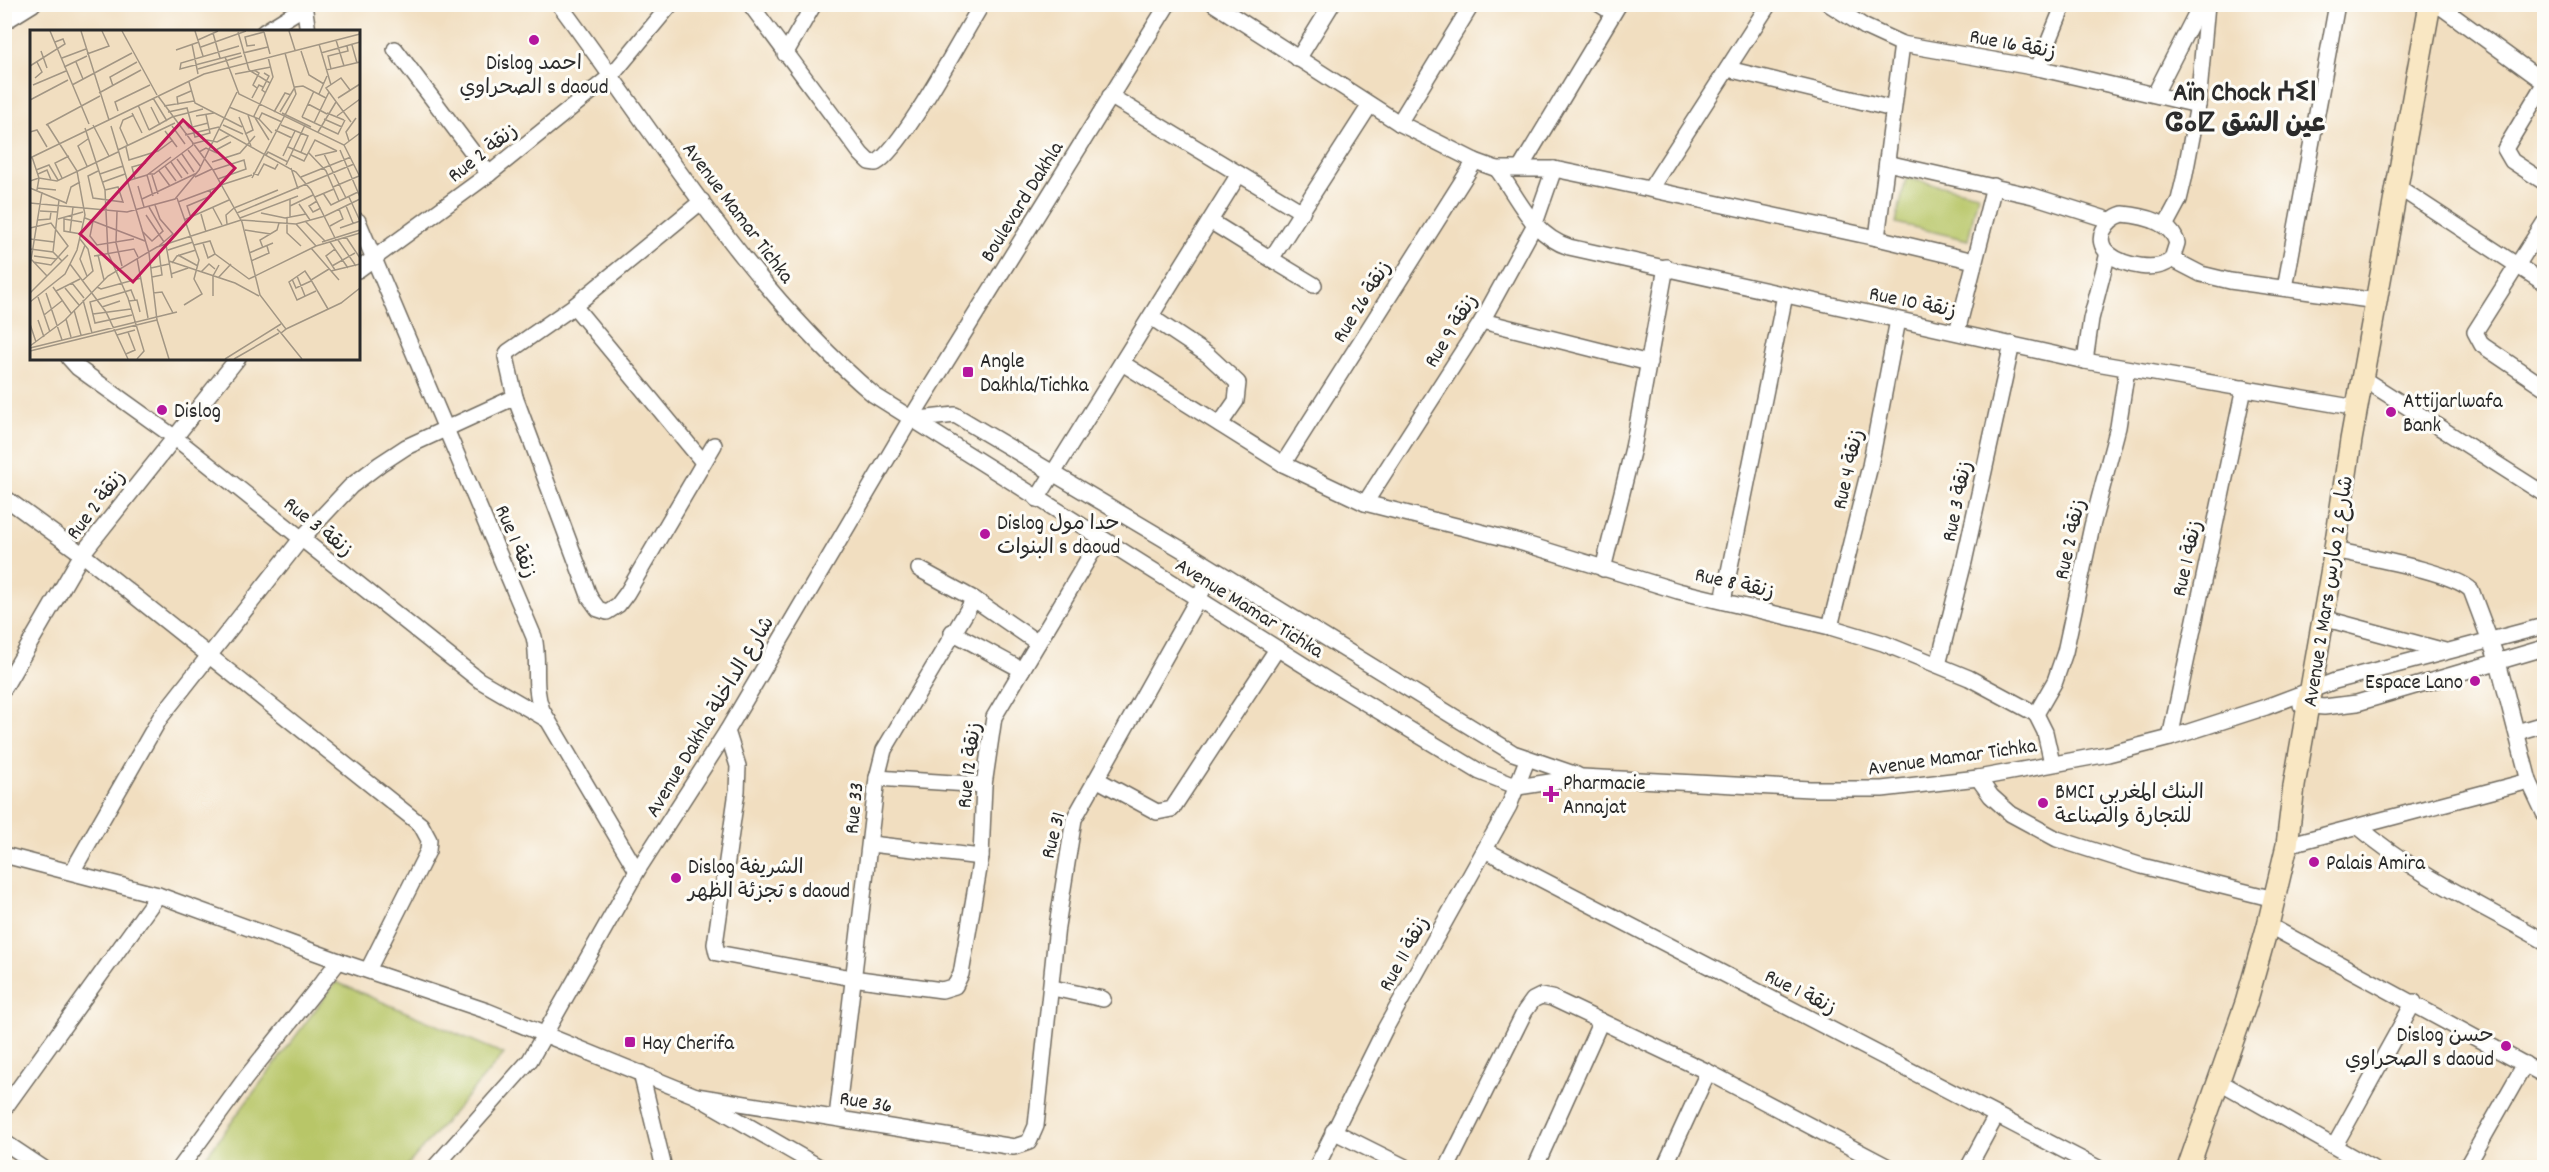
<svg xmlns="http://www.w3.org/2000/svg" width="2549" height="1172" viewBox="0 0 2549 1172" font-family="Dekko,'Playpen Sans Arabic','Noto Sans Tifinagh',sans-serif">
  <rect width="100%" height="100%" fill="#fdfcf7"/>
  <filter id="ink" filterUnits="userSpaceOnUse"><feTurbulence type="fractalNoise" baseFrequency=".0167" numOctaves="2"/><feDisplacementMap in="SourceGraphic" scale="12" xChannelSelector="R" yChannelSelector="G"/><feConvolveMatrix kernelMatrix="1 2 1 2 8 2 1 2 1" color-interpolation-filters="sRGB"/></filter>
  <filter id="wash" filterUnits="userSpaceOnUse"><feTurbulence type="fractalNoise" baseFrequency=".008" numOctaves="4" result="noise"/><feDisplacementMap in="SourceGraphic" scale="24" xChannelSelector="R" yChannelSelector="G"/><feGaussianBlur stdDeviation="1.35" result="paint"/><feColorMatrix in="noise" values="0 0 0 0 0 0 0 0 0 0 0 0 0 0 0 0 0 1.4 0 .05"/><feComposite in="paint" operator="in"/></filter>
  <g filter="url(#wash)">
    <rect width="100%" height="100%" fill="#f1dec0"/>
    <g fill="#b8c668" stroke="#72784a" stroke-width="1.5">
      <path d="M 1906,178 L 1978,194 L 1968,240 L 1896,223 Z"/>
      <path d="M 336,982 L 504,1054 L 406,1167 L 198,1167 Z"/>
    </g>
  </g>
  <g filter="url(#ink)">
    <g fill="none" stroke-linecap="round" stroke-linejoin="round">
      <defs>
        <g id="street">
          <path d="M 304,4 L 308,32"/>
          <path d="M 559,4 C 658,137 748,288 874,395 L 1329,681 L 1480,772 L 1518,787 L 1582,777 L 1810,789 L 1882,789 L 1978,778 L 2108,754 L 2170,738 L 2266,707 L 2335,681 L 2544,626"/>
          <path d="M 750,4 L 861,154 L 869,162 L 876,163 C 903,148 962,36 982,4"/>
          <path d="M 1214,4 L 1399,123 L 1475,161 L 1497,169 L 1554,169 L 1593,177 L 1877,238 L 1974,261"/>
          <path d="M 1599,4 L 1613,13"/>
          <path d="M 1829,4 L 1865,27 L 1902,44 L 2038,68 L 2198,105"/>
          <path d="M 2437,4 L 2544,82"/>
          <path d="M 4,22 L 33,4"/>
          <path d="M 264,32 L 304,7"/>
          <path d="M 395,49 L 489,174"/>
          <path d="M 785,54 L 814,4"/>
          <path d="M 1298,59 L 1332,4"/>
          <path d="M 2038,68 L 2064,4"/>
          <path d="M 1728,69 L 1893,109"/>
          <path d="M 2544,84 L 2505,149 L 2512,161 L 2544,182"/>
          <path d="M 2155,94 L 2201,4"/>
          <path d="M 1110,96 L 1302,212"/>
          <path d="M 1399,123 L 1472,4"/>
          <path d="M 1887,163 L 2033,196 L 2109,220"/>
          <path d="M 1521,167 L 1619,4"/>
          <path d="M 1497,169 C 1519,199 1532,235 1569,247 L 2085,361 L 2357,408"/>
          <path d="M 2398,187 L 2544,283"/>
          <path d="M 1650,189 L 1769,4"/>
          <path d="M 2123,214 C 2143,216 2171,221 2177,243 L 2172,259 C 2158,273 2124,266 2109,254 C 2092,240 2106,219 2123,214 Z"/>
          <path d="M 358,221 L 534,637 C 540,662 532,685 542,710 L 637,871"/>
          <path d="M 1210,221 L 1271,259 L 1370,105"/>
          <path d="M 2544,223 L 2475,332 L 2482,345 L 2544,387"/>
          <path d="M 2165,226 L 2179,200 L 2184,179 L 2198,105 L 2207,4"/>
          <path d="M 1877,238 L 1902,44"/>
          <path d="M 1271,259 L 1314,285"/>
          <path d="M 2172,259 L 2201,274 L 2230,281 L 2377,301"/>
          <path d="M 358,270 L 489,174 L 612,75 L 671,4"/>
          <path d="M 2285,288 L 2337,4"/>
          <path d="M 574,306 L 703,462"/>
          <path d="M 1151,317 L 1208,355 L 1238,383 L 1236,401 L 1220,424"/>
          <path d="M 1482,321 L 1649,363"/>
          <path d="M 1957,332 L 1994,186"/>
          <path d="M 69,358 L 78,368 L 174,437 L 479,680 L 548,720"/>
          <path d="M 2085,361 L 2091,319 L 2108,253"/>
          <path d="M 1122,363 L 1283,464 L 1365,503 L 1516,541 L 1678,591 L 1830,627 L 1883,643 L 1969,678 L 2036,714 L 2045,732 L 2052,763"/>
          <path d="M 2362,378 L 2544,494"/>
          <path d="M 515,397 L 590,598 L 598,609 L 607,612 L 618,605 L 627,593 L 714,445"/>
          <path d="M 910,420 L 955,415 L 1191,555 L 1513,753 L 1577,775"/>
          <path d="M 1283,464 L 1475,161"/>
          <path d="M 4,497 L 82,554 L 421,825 L 429,840 L 428,851 L 368,970"/>
          <path d="M 1037,499 L 1239,174"/>
          <path d="M 1365,503 L 1482,321 L 1534,226 L 1554,169"/>
          <path d="M 2335,550 C 2365,557 2451,571 2471,590 L 2498,662 L 2529,781 L 2544,813"/>
          <path d="M 919,569 L 974,599 L 1038,643"/>
          <path d="M 1603,569 L 1633,448 L 1666,267"/>
          <path d="M 1723,601 L 1785,295"/>
          <path d="M 2323,618 L 2445,651"/>
          <path d="M 1830,627 L 1870,466 L 1898,320"/>
          <path d="M 952,632 L 1022,670"/>
          <path d="M 1938,665 L 1964,562 L 2012,344"/>
          <path d="M 4,688 L 82,554 L 238,358"/>
          <path d="M 2301,705 L 2324,707 L 2357,703 L 2544,648"/>
          <path d="M 2036,714 L 2055,681 L 2065,652 L 2092,526 L 2118,427 L 2127,369"/>
          <path d="M 727,731 L 738,766 L 737,791 L 715,944 L 717,953 L 852,978 L 942,990 L 955,986 L 961,974 L 981,857 L 984,785 L 994,717 L 1100,539"/>
          <path d="M 2517,732 L 2544,724"/>
          <path d="M 2170,738 L 2244,388"/>
          <path d="M 877,778 L 984,785"/>
          <path d="M 1978,778 L 1991,796 L 2011,814 L 2057,839 L 2142,866 L 2274,899"/>
          <path d="M 1098,780 L 1157,812 L 1172,809 L 1277,649"/>
          <path d="M 2360,828 C 2415,875 2482,905 2544,941"/>
          <path d="M 871,844 L 981,857"/>
          <path d="M 2287,845 L 2529,781"/>
          <path d="M 1485,850 L 2098,1168"/>
          <path d="M 4,855 L 158,895 L 339,961 L 487,1011 L 696,1096 L 821,1168"/>
          <path d="M 72,872 L 160,718 L 301,539 L 351,486 L 380,464 L 406,447 L 515,397 L 506,357 L 508,352 L 574,306 L 702,201"/>
          <path d="M 2268,925 L 2544,1075"/>
          <path d="M 1053,988 L 1103,999"/>
          <path d="M 641,1073 L 664,1168"/>
          <path d="M 2220,1082 L 2372,1168"/>
          <path d="M 696,1096 L 1014,1147 L 1029,1142 L 1036,1126 L 1057,926 L 1074,819 L 1214,570"/>
          <path d="M 4,1109 L 158,895"/>
          <path d="M 837,1117 L 877,778 L 884,750 L 974,599"/>
          <path d="M 1333,1131 L 1407,1168"/>
          <path d="M 4,1142 L 43,1168"/>
          <path d="M 2335,1145 L 2414,1002"/>
          <path d="M 180,1168 L 245,1079 L 339,961"/>
          <path d="M 434,1168 L 530,1060 L 637,871 L 727,731 L 910,420 L 1168,4"/>
          <path d="M 1316,1168 L 1385,1029 L 1509,806 L 1527,760"/>
          <path d="M 1447,1168 L 1525,1011 L 1533,1000 L 1541,996 L 1552,998 L 1708,1072 L 1890,1168"/>
          <path d="M 1535,1168 L 1601,1021"/>
          <path d="M 1664,1168 L 1708,1072"/>
          <path d="M 1968,1168 L 1996,1116"/>
          <path d="M 2466,1168 L 2525,1064"/>
        </g>
        <path id="secondary" d="M 2188,1168 L 2246,1003 L 2268,925 L 2287,845 L 2294,786 L 2332,568 L 2351,440 L 2430,4"/>
      </defs>
      <use href="#street" stroke="#706a5f" stroke-width="18"/>
      <use href="#secondary" stroke="#706a5f" stroke-width="24"/>
      <use href="#street" stroke="#fff" stroke-width="15"/>
      <use href="#secondary" stroke="#f9e7c3" stroke-width="21"/>
    </g>
  </g>
  <g fill="#b5179e" stroke="#fdfcf7" stroke-width="2">
    <circle cx="534" cy="40" r="6"/>
    <rect x="962" y="366" width="12" height="12" rx="3"/>
    <circle cx="162" cy="410" r="6"/>
    <circle cx="2391" cy="412" r="6"/>
    <circle cx="985" cy="534" r="6"/>
    <circle cx="2475" cy="681" r="6"/>
    <path d="M1548 785h6v6h6v6h-6v6h-6v-6h-6v-6h6z"/>
    <circle cx="2043" cy="803" r="6"/>
    <circle cx="2314" cy="862" r="6"/>
    <circle cx="676" cy="878" r="6"/>
    <rect x="624" y="1036" width="12" height="12" rx="3"/>
    <circle cx="2506" cy="1046" r="6"/>
  </g>
  <g text-anchor="middle" stroke-width="6" stroke-linejoin="round" paint-order="stroke">
    <g font-size="21" fill="#2b2b2b" stroke="#fdfcf7">
      <text transform="translate(2013 43) rotate(11)" y="7">Rue 16 زنقة</text>
      <text transform="translate(482 152) rotate(-38)" y="7">Rue 2 زنقة</text>
      <text transform="translate(1021 201) rotate(-58)" y="7">Boulevard Dakhla</text>
      <text transform="translate(739 212) rotate(53)" y="7">Avenue Mamar Tichka</text>
      <text transform="translate(1361 301) rotate(-58)" y="7">Rue 26 زنقة</text>
      <text transform="translate(1913 301) rotate(12)" y="7">Rue 10 زنقة</text>
      <text transform="translate(1450 330) rotate(-58)" y="7">Rue 9 زنقة</text>
      <text transform="translate(1847 469) rotate(-77)" y="7">Rue 4 زنقة</text>
      <text transform="translate(1956 501) rotate(-78)" y="7">Rue 3 زنقة</text>
      <text transform="translate(95 504) rotate(-52)" y="7">Rue 2 زنقة</text>
      <text transform="translate(319 526) rotate(39)" y="7">Rue 3 زنقة</text>
      <text transform="translate(2069 539) rotate(-77)" y="7">Rue 2 زنقة</text>
      <text transform="translate(517 541) rotate(67)" y="7">Rue 1 زنقة</text>
      <text transform="translate(2186 558) rotate(-77)" y="7">Rue 1 زنقة</text>
      <text transform="translate(1735 582) rotate(13)" y="7">Rue 8 زنقة</text>
      <text transform="translate(2327 591) rotate(-81)" y="7">Avenue 2 Mars شارع 2 مارس</text>
      <text transform="translate(1250 607) rotate(32)" y="7">Avenue Mamar Tichka</text>
      <text transform="translate(709 716) rotate(-59)" y="7">Avenue Dakhla شارع الداخلة</text>
      <text transform="translate(1952 756) rotate(-8)" y="7">Avenue Mamar Tichka</text>
      <text transform="translate(968 765) rotate(-83)" y="7">Rue 12 زنقة</text>
      <text transform="translate(853 808) rotate(-84)" y="7">Rue 33</text>
      <text transform="translate(1052 835) rotate(-76)" y="7">Rue 31</text>
      <text transform="translate(1403 953) rotate(-61)" y="7">Rue 11 زنقة</text>
      <text transform="translate(1801 991) rotate(27)" y="7">Rue 1 زنقة</text>
      <text transform="translate(866 1101) rotate(9)" y="7">Rue 36</text>
    </g>
    <g font-size="21" fill="#2b2b2b" stroke="#fdfcf7" text-anchor="start">
      <text x="534" y="69" text-anchor="middle">Dislog احمد<tspan x="534" dy="24">الصحراوي s daoud</tspan></text>
      <text x="980" y="367">Angle<tspan x="980" dy="24">Dakhla/Tichka</tspan></text>
      <text x="2403" y="407">Attijarlwafa<tspan x="2403" dy="24">Bank</tspan></text>
      <text x="174" y="417">Dislog</text>
      <text x="997" y="529">Dislog حدا مول<tspan x="997" dy="24">البنوات s daoud</tspan></text>
      <text x="2463" y="688" text-anchor="end">Espace Lano</text>
      <text x="1563" y="789">Pharmacie<tspan x="1563" dy="24">Annajat</tspan></text>
      <text x="2055" y="798">BMCI البنك المغربي<tspan x="2055" dy="24">للتجارة والصناعة</tspan></text>
      <text x="2326" y="869">Palais Amira</text>
      <text x="688" y="873">Dislog الشريفة<tspan x="688" dy="24">تجزئة الظهر s daoud</tspan></text>
      <text x="2494" y="1041" text-anchor="end">Dislog حسن<tspan x="2494" dy="24">الصحراوي s daoud</tspan></text>
      <text x="642" y="1049">Hay Cherifa</text>
    </g>
    <g font-size="27" font-weight="bold" fill="#2b2b2b" stroke="#fdfcf7">
      <text x="2245" y="100">Aïn Chock ⵄⵉⵏ<tspan x="2245" dy="31">ⵛⴰⵇ عين الشق</tspan></text>
    </g>
  </g>
  <g transform="translate(30 30)">
    <rect width="330" height="330" fill="#f1dec0"/>
    <path fill="none" stroke="#a29684" stroke-width="1.5" d="M 20,1 L 59,94M 51,1 L 79,90M 92,1 L 127,65M 165,1 L 173,26M 259,1 L 265,20M 208,2 L 219,40M 234,2 L 240,24M 183,3 L 190,28M 168,10 L 188,1M 306,10 L 314,36M 162,14 L 168,44M 289,14 L 301,55M 225,15 L 217,16 L 215,7 L 234,2M 322,15 L 327,33M 209,16 L 151,33 L 150,39 L 211,23M 171,17 L 216,1M 146,20 L 169,12M 11,21 L 17,38M 271,21 L 279,45 L 294,54M 213,23 L 238,17M 291,23 L 330,12M 57,24 L 79,16 L 72,1M 195,27 L 209,64 L 314,115 L 330,147M 238,27 L 243,47 L 224,86 L 239,110M 32,28 L 56,19M 46,32 L 53,49M 0,36 L 35,14 L 33,9 L 25,12M 34,37 L 57,26M 168,39 L 212,26M 301,39 L 298,26 L 318,21 L 317,16M 219,40 L 240,53M 224,40 L 229,43 L 223,55 L 227,58M 296,40 L 330,32M 234,43 L 239,46 L 232,60 L 236,63M 205,44 L 241,37M 5,48 L 12,42 L 7,32M 159,52 L 165,73 L 212,97M 3,55 L 36,41M 42,55 L 102,23M 83,56 L 80,47 L 107,32M 320,60 L 311,48 L 296,58 L 321,92M 69,63 L 111,40M 289,64 L 297,46M 128,66 L 183,140 L 212,192 L 230,265 L 256,299 L 251,303 L 247,299M 123,68 L 137,91M 222,68 L 229,55 L 233,57M 308,68 L 330,54M 0,70 L 38,50M 278,74 L 297,84M 108,75 L 119,100M 148,75 L 147,67 L 161,61M 134,76 L 164,71M 121,77 L 130,95M 199,77 L 229,89M 88,81 L 85,72 L 120,55M 138,82 L 157,78 L 165,107 L 180,103 L 176,85M 244,82 L 255,63 L 261,65M 250,82 L 265,57 L 273,56 L 296,68M 102,83 L 112,103M 252,83 L 281,97M 297,83 L 314,90M 166,86 L 184,83M 307,86 L 330,69M 209,87 L 221,116M 272,87 L 308,104 L 315,90M 272,87 L 284,61M 229,89 L 232,83 L 252,92M 229,89 L 242,103M 294,89 L 312,97M 284,93 L 299,62M 156,94 L 159,98 L 178,93M 16,95 L 70,66M 63,95 L 79,126M 193,95 L 213,104M 251,95 L 278,106 L 271,122M 81,96 L 119,223 L 127,290 L 139,329M 142,96 L 155,114M 55,98 L 75,160 L 78,223 L 98,268 L 114,321 L 107,329M 189,99 L 266,142 L 281,160 L 306,210M 119,100 L 142,87 L 173,79M 245,100 L 262,108M 135,101 L 147,117M 0,102 L 7,100 L 17,117M 288,102 L 306,72M 215,104 L 223,100 L 218,85M 155,105 L 189,97M 319,111 L 316,102 L 326,88M 162,114 L 177,110 L 187,112 L 200,105M 314,115 L 330,103M 98,116 L 90,98 L 93,90 L 104,85M 96,117 L 99,130 L 128,121 L 143,110M 258,117 L 277,125M 88,120 L 145,93M 158,120 L 171,137M 310,120 L 330,167M 184,121 L 201,112M 169,122 L 176,118 L 187,123M 278,122 L 296,141 L 309,171M 152,124 L 164,142M 294,124 L 316,168M 236,125 L 238,122 L 258,132M 261,125 L 274,131 L 285,110 L 307,121M 253,126 L 265,101M 285,126 L 307,121M 2,127 L 9,148 L 7,160M 0,128 L 174,44 L 330,4M 147,129 L 158,144M 141,132 L 152,148M 182,132 L 210,123 L 225,106M 256,135 L 275,95M 57,136 L 48,116 L 58,109M 135,136 L 146,151M 261,138 L 268,159M 6,140 L 19,135 L 28,150M 183,140 L 214,130 L 216,139 L 188,149M 68,141 L 58,146 L 63,168 L 93,172 L 88,157 L 75,160M 129,141 L 140,156M 223,143 L 228,145 L 234,134 L 245,139 L 248,134M 8,144 L 17,140 L 21,150M 70,144 L 93,136M 118,144 L 124,144 L 163,115M 117,145 L 123,166M 122,145 L 128,164M 165,147 L 182,139M 271,147 L 321,127M 32,148 L 25,133 L 39,126M 222,148 L 266,64 L 255,23M 105,149 L 102,137 L 116,133M 0,151 L 9,148 L 27,151 L 88,122M 97,151 L 117,145 L 141,127M 73,152 L 95,144M 191,155 L 222,145M 108,156 L 114,177M 303,157 L 329,146M 0,158 L 36,173M 7,158 L 26,160M 293,163 L 301,175 L 328,162M 285,167 L 304,159M 147,168 L 169,230 L 164,249 L 172,264 L 154,275M 112,169 L 167,143M 287,171 L 279,176 L 283,182 L 291,178M 148,172 L 191,156M 0,173 L 97,182 L 145,169 L 169,140 L 207,62M 36,174 L 41,157 L 50,152M 269,174 L 280,190M 125,175 L 130,189 L 143,204 L 129,216M 260,176 L 283,165M 316,176 L 323,193M 183,178 L 192,195M 204,178 L 248,160M 10,181 L 28,182M 87,181 L 86,213 L 92,236M 207,183 L 324,134M 231,183 L 255,188 L 276,184M 171,184 L 176,202M 116,185 L 134,212M 34,188 L 34,201 L 51,204M 55,188 L 115,211M 161,188 L 157,176 L 181,166 L 180,160M 210,188 L 268,166M 257,188 L 257,203 L 271,216M 260,188 L 260,169M 28,189 L 53,182M 34,189 L 52,192M 8,190 L 20,189 L 21,182M 154,190 L 199,170M 63,191 L 60,206 L 67,215 L 104,209M 275,191 L 295,211M 197,194 L 196,185 L 204,178M 266,194 L 286,216M 300,196 L 313,189 L 309,179M 0,198 L 21,193 L 38,216 L 21,235 L 3,232M 310,198 L 330,191 L 319,167M 215,200 L 241,204M 112,201 L 122,211 L 133,201 L 119,177M 40,202 L 43,177M 316,207 L 330,228M 0,209 L 24,212M 50,209 L 58,219 L 63,241 L 52,251M 308,210 L 326,236M 292,212 L 330,200M 300,212 L 318,238M 173,213 L 178,228 L 185,224M 55,215 L 50,229 L 57,246M 136,215 L 142,248M 164,215 L 180,211 L 185,224M 233,218 L 230,210 L 247,200 L 249,193M 281,218 L 309,250M 0,219 L 23,222 L 32,231M 305,219 L 296,226 L 305,240M 138,220 L 163,212M 23,222 L 29,170M 219,223 L 243,213M 185,224 L 219,249 L 286,216 L 330,203M 68,225 L 74,250M 148,225 L 168,236M 4,226 L 26,229M 64,226 L 104,219 L 108,227M 0,228 L 17,246M 107,228 L 118,288M 139,231 L 205,253 L 229,266M 221,231 L 239,223 L 237,216M 142,233 L 147,226 L 166,220M 40,234 L 76,282 L 98,329M 0,236 L 12,162M 302,236 L 325,223M 121,238 L 139,234M 301,241 L 330,234M 171,242 L 179,234 L 185,239M 141,244 L 158,238M 267,246 L 275,266M 122,247 L 132,245 L 129,222M 188,248 L 201,234M 262,249 L 266,258 L 281,251M 281,250 L 275,241 L 259,252 L 267,270 L 286,261M 42,253 L 54,268M 23,257 L 41,283M 67,257 L 71,259 L 111,248M 35,258 L 49,275M 26,261 L 50,249M 0,263 L 38,225M 16,263 L 32,310M 123,263 L 132,262 L 143,283M 183,266 L 183,246 L 189,235M 8,267 L 20,302M 53,270 L 62,303M 99,271 L 107,270 L 110,282M 0,272 L 35,244 L 47,220 L 55,185 L 47,141 L 17,94M 72,277 L 90,271M 298,279 L 281,250 L 299,239M 44,280 L 51,305M 63,284 L 101,279M 14,285 L 33,270M 102,285 L 65,293 L 60,272 L 101,260 L 105,270M 36,289 L 41,307M 8,290 L 14,307M 0,294 L 6,312M 256,299 L 311,273 L 330,258M 251,303 L 272,329M 87,305 L 105,300M 0,316 L 35,290 L 78,246 L 127,217 L 211,190 L 266,194 L 295,186 L 330,169M 0,318 L 147,282M 0,321 L 127,290M 96,324 L 105,320 L 98,302M 195,329 L 251,294M 204,329 L 249,303"/>
    <path fill="#c2185b" fill-opacity="0.15" stroke="#c2185b" stroke-width="3" d="M 153,90 L 205,138 L 103,252 L 50,204 Z"/>
    <rect width="330" height="330" fill="none" stroke="#2b2b2b" stroke-width="3"/>
  </g>
  <rect width="2549" height="1172" fill="none" stroke="#fdfcf7" stroke-width="24"/>
</svg>
